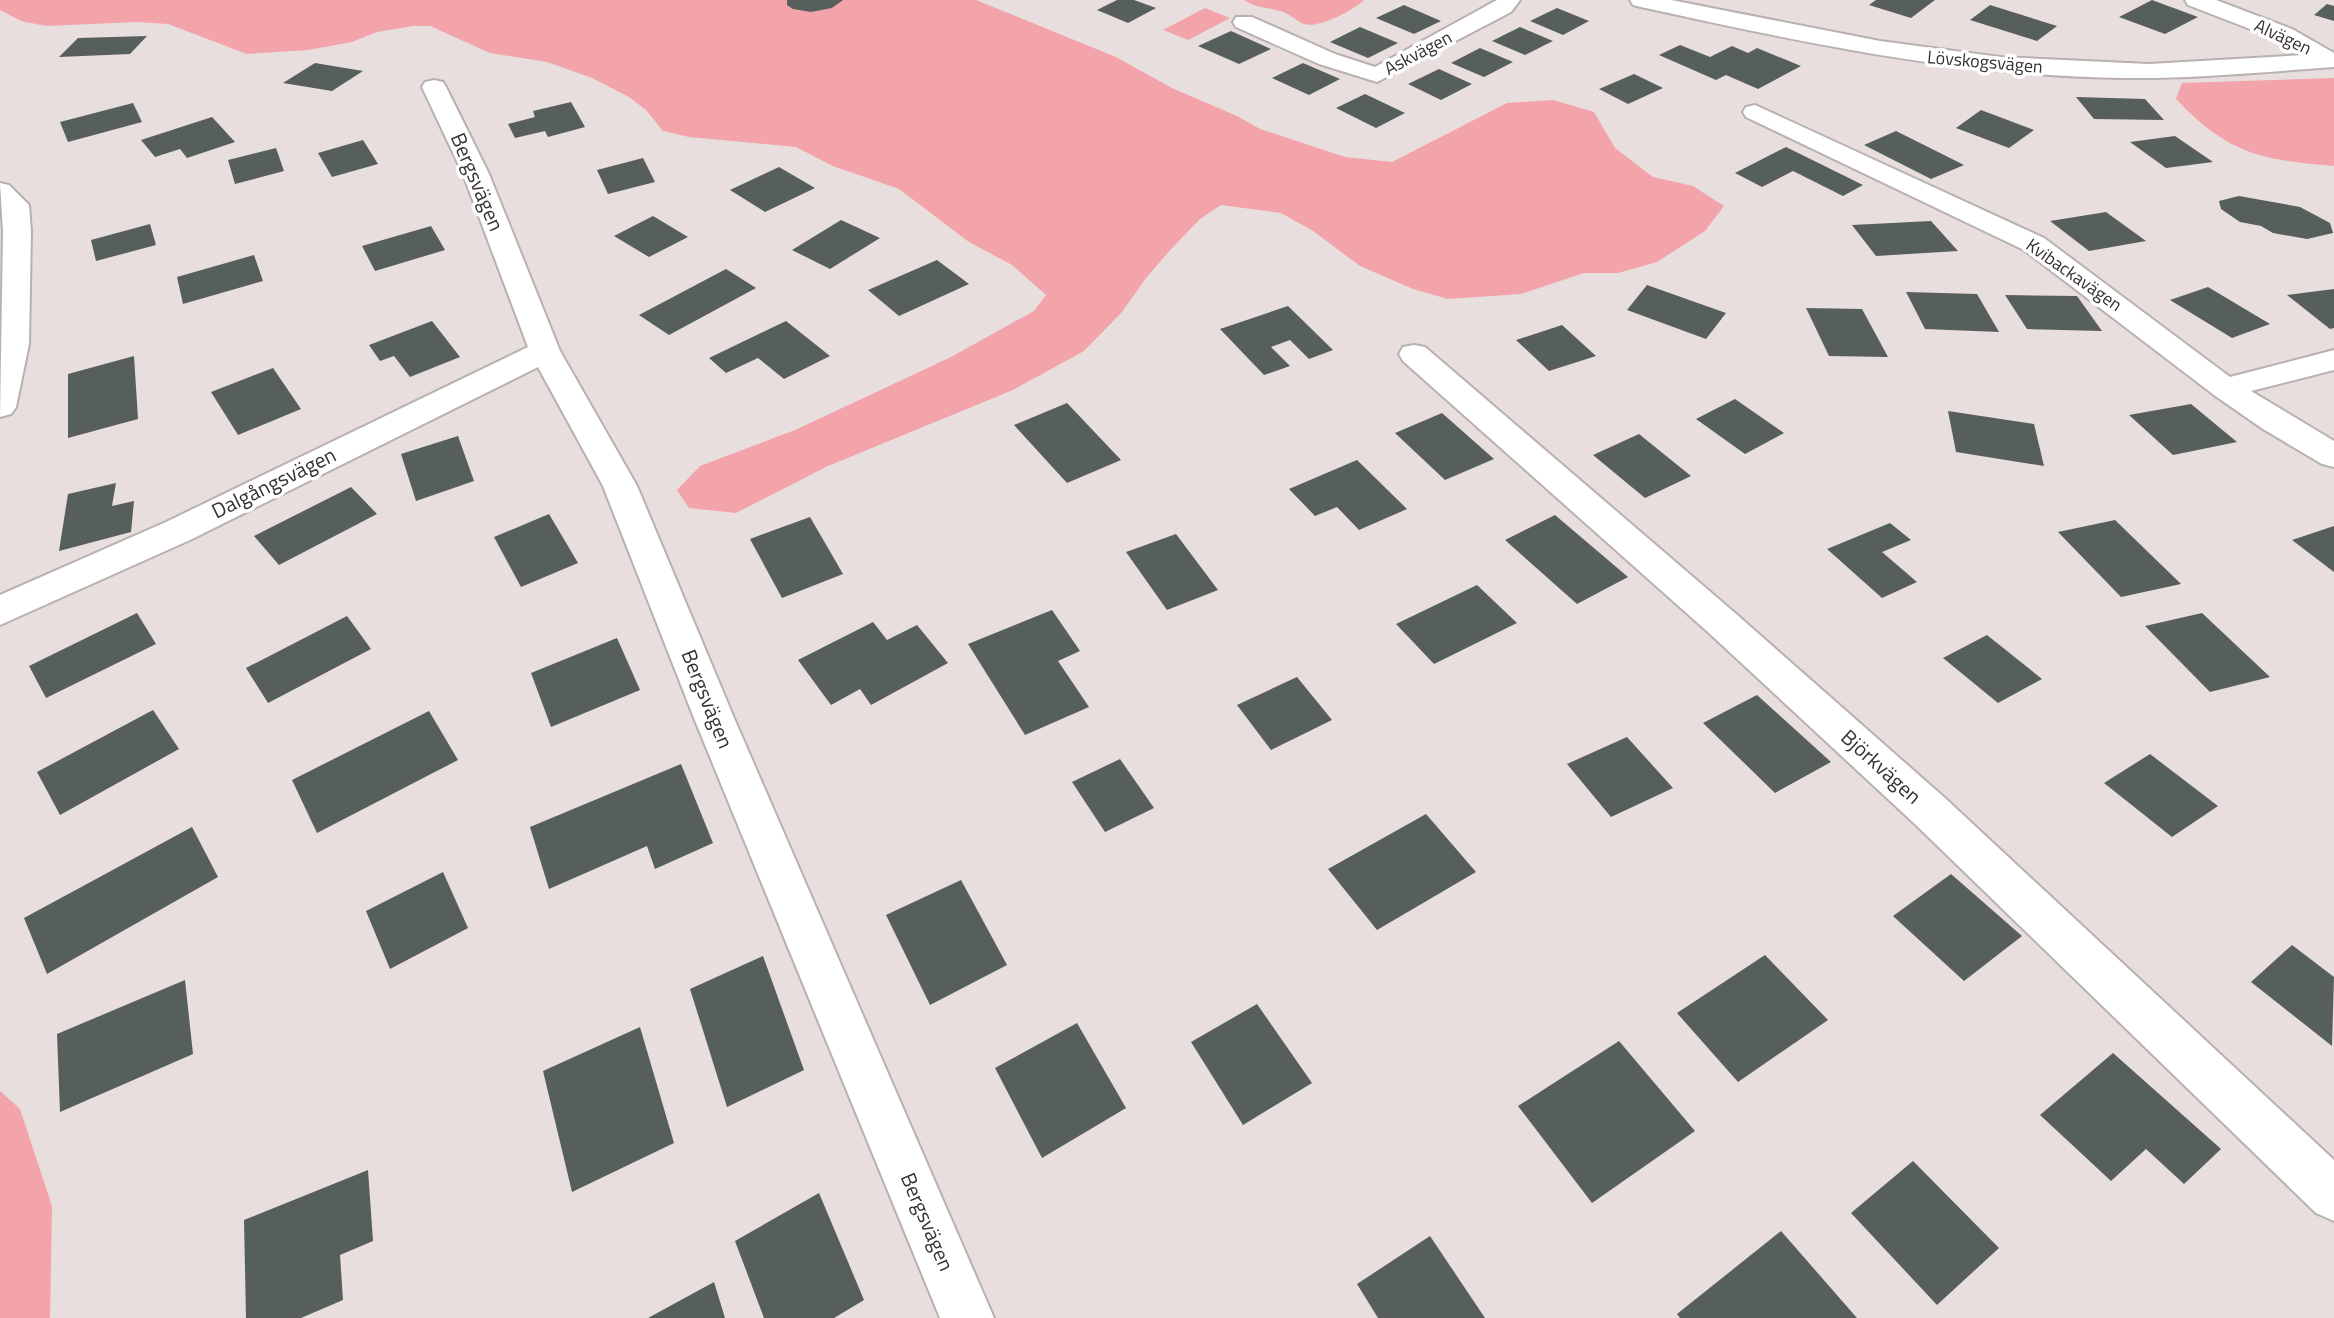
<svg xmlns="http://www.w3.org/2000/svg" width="2334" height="1318" viewBox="0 0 2334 1318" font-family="'Titillium Web',sans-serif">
  <rect width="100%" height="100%" fill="#e8dede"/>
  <g fill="#f2a4aa">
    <path d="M 0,0 L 976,0 L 1116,57 L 1172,88 L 1237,116 L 1260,129 L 1345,157 L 1392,162 L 1507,103 L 1553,100 L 1594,112 L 1615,148 L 1653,177 L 1693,186 L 1724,206 L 1705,231 L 1657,262 L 1618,273 L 1584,273 L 1521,294 L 1448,299 L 1413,289 L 1360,266 L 1313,231 L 1281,213 L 1221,205 L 1200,219 L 1172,248 L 1146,278 L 1122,312 L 1084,351 L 1013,390 L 828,466 L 736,513 L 689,508 L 677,490 L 700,466 L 795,430 L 951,357 L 1034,311 L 1046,295 L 1012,265 L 969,242 L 899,189 L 833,166 L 796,147 L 689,137 L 663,131 L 646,110 L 629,97 L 592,78 L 547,62 L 490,53 L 430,26 L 413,26 L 377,32 L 352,42 L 308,50 L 247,54 L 168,24 L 137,22 L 46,26 L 21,21 L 0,10 Z"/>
    <path d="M 1244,0 L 1364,0 C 1354,10 1318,29 1304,24 C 1296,21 1289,13 1280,11 C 1267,7 1255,8 1244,0 Z"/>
    <path d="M 1205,8 L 1230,18 L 1188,40 L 1163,30 Z"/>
    <path d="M 2334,78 L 2334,166 C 2261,160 2228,154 2176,99 L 2182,83 Z"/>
    <path d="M 0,1091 L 20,1109 L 52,1206 L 50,1318 L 0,1318 Z"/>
  </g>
  <g fill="#575f5c">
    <path d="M 787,0 L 843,0 L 832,8 L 811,12 L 793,9 L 787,5 Z"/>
    <path d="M 1117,0 L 1134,0 L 1156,8 L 1128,23 L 1097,10 Z"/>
    <path d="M 1876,0 L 1935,0 L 1911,18 L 1869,5 Z"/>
    <path d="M 2152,0 L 2198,17 L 2165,34 L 2119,17 Z"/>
    <path d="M 2327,4 L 2334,6 L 2334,21 L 2314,15 Z"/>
    <path d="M 1404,5 L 1441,21 L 1414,34 L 1376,18 Z"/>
    <path d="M 1990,5 L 2057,26 L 2037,41 L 1970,20 Z"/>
    <path d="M 1557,8 L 1589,21 L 1563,35 L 1530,21 Z"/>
    <path d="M 1360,27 L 1398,43 L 1368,58 L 1330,42 Z"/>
    <path d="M 1520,27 L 1553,41 L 1525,55 L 1492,41 Z"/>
    <path d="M 1231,31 L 1271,49 L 1239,64 L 1198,46 Z"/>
    <path d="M 147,36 L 130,54 L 59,57 L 78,38 Z"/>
    <path d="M 1680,45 L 1710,57 L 1732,46 L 1748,53 L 1757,48 L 1801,66 L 1758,89 L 1726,75 L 1716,80 L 1659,55 Z"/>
    <path d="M 1480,48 L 1513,62 L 1484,77 L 1451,63 Z"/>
    <path d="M 315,63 L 363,71 L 332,91 L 283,83 Z"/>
    <path d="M 1303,63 L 1340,79 L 1309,95 L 1272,78 Z"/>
    <path d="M 1439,69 L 1472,84 L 1441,100 L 1408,84 Z"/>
    <path d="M 1634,74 L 1663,88 L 1628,104 L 1599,89 Z"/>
    <path d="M 1365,94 L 1405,113 L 1376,128 L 1336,108 Z"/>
    <path d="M 2076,97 L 2145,99 L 2164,120 L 2094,119 Z"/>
    <path d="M 571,102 L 585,127 L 548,137 L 545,131 L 515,138 L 508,124 L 535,117 L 533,111 Z"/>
    <path d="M 133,103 L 142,122 L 68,142 L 60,122 Z"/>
    <path d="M 1981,110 L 2034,130 L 2009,148 L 1956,128 Z"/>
    <path d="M 212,117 L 235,142 L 187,158 L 180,149 L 155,157 L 141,140 Z"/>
    <path d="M 1896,131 L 1964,165 L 1931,179 L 1864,145 Z"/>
    <path d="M 2175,136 L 2213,162 L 2166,168 L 2130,142 Z"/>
    <path d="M 363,140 L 378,164 L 332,177 L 318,153 Z"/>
    <path d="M 1786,147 L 1863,185 L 1843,196 L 1793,171 L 1762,187 L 1735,173 Z"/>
    <path d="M 276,148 L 284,171 L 235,184 L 228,160 Z"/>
    <path d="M 643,158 L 655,182 L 608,194 L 597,170 Z"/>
    <path d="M 779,167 L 815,188 L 765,212 L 730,190 Z"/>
    <path d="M 2239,196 L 2300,207 L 2330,223 L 2333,233 L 2307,239 L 2273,233 L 2261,226 L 2240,222 L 2221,209 L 2219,201 Z"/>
    <path d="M 2106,212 L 2146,241 L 2089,251 L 2050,221 Z"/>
    <path d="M 653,216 L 688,237 L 649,257 L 614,236 Z"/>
    <path d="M 841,220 L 880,238 L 830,269 L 792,250 Z"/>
    <path d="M 1931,221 L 1958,251 L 1876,256 L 1852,225 Z"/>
    <path d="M 150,224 L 156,245 L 96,261 L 91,240 Z"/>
    <path d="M 431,226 L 445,250 L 375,271 L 362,246 Z"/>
    <path d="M 254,255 L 263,281 L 183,304 L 177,277 Z"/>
    <path d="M 937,260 L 969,284 L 899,316 L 868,290 Z"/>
    <path d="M 726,269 L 756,288 L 669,335 L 639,315 Z"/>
    <path d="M 1647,285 L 1726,313 L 1706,339 L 1627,310 Z"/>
    <path d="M 2208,287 L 2270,324 L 2232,338 L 2170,300 Z"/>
    <path d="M 2334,289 L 2334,328 L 2330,329 L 2287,295 Z"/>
    <path d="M 1906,292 L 1977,294 L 1999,332 L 1925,329 Z"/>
    <path d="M 2005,295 L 2077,296 L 2102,331 L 2027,329 Z"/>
    <path d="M 1288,306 L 1333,350 L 1309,359 L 1290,340 L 1271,347 L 1290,366 L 1264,375 L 1220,329 Z"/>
    <path d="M 1806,308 L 1862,309 L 1888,357 L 1829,356 Z"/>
    <path d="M 432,321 L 460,357 L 410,377 L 394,356 L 380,361 L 369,345 Z"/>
    <path d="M 786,321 L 830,356 L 784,379 L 758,358 L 726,373 L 709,358 Z"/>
    <path d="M 1562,325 L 1596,356 L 1549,371 L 1516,340 Z"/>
    <path d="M 134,356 L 138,419 L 68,438 L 68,374 Z"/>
    <path d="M 273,368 L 301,409 L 238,435 L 211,392 Z"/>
    <path d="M 1735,399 L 1784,433 L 1745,454 L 1696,419 Z"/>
    <path d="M 1067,403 L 1121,460 L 1067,483 L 1014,425 Z"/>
    <path d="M 2191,404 L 2237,442 L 2173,455 L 2129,415 Z"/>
    <path d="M 1948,411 L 2034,424 L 2044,466 L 1956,452 Z"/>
    <path d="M 1442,413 L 1494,459 L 1445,480 L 1395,433 Z"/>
    <path d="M 1639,434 L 1691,476 L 1645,498 L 1593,455 Z"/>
    <path d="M 458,436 L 474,481 L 416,501 L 401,454 Z"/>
    <path d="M 1357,460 L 1407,509 L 1359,530 L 1337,507 L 1315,516 L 1289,489 Z"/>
    <path d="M 116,483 L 112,506 L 134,501 L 131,532 L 59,551 L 68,494 Z"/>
    <path d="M 351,487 L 377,514 L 279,565 L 254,536 Z"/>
    <path d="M 549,514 L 578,563 L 521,587 L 494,537 Z"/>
    <path d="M 1555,515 L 1628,577 L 1577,604 L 1505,540 Z"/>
    <path d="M 810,517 L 843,574 L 782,598 L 750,539 Z"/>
    <path d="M 2115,520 L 2181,584 L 2121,597 L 2058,532 Z"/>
    <path d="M 1890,523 L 1911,540 L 1882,552 L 1917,582 L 1882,598 L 1827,549 Z"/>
    <path d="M 2334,526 L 2334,572 L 2292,540 Z"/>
    <path d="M 1176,534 L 1218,590 L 1167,610 L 1126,552 Z"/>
    <path d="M 1477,585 L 1517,623 L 1434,664 L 1396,624 Z"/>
    <path d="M 1052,610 L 1080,651 L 1058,661 L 1089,707 L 1025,735 L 968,644 Z"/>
    <path d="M 137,613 L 156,644 L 46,698 L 29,666 Z"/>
    <path d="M 2202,613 L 2270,677 L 2210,692 L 2145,626 Z"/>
    <path d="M 347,616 L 371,649 L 268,703 L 246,668 Z"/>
    <path d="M 873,622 L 887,640 L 917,625 L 948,663 L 871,705 L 860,689 L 831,705 L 798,660 Z"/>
    <path d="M 1987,635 L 2042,679 L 1998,703 L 1943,658 Z"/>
    <path d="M 617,638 L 640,690 L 551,727 L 531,673 Z"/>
    <path d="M 1297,677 L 1332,720 L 1271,750 L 1237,705 Z"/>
    <path d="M 1757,695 L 1831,762 L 1775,793 L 1703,723 Z"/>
    <path d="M 153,710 L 179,749 L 60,815 L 37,772 Z"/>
    <path d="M 429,711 L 458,760 L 317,833 L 292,780 Z"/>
    <path d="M 1627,737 L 1673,788 L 1611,817 L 1567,764 Z"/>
    <path d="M 2150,754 L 2218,806 L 2172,837 L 2104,783 Z"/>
    <path d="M 1120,759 L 1154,808 L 1105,832 L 1072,782 Z"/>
    <path d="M 681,764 L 713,843 L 655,869 L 647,846 L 549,889 L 530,827 Z"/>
    <path d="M 1426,814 L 1476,872 L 1377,930 L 1328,869 Z"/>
    <path d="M 192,827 L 218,877 L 47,974 L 24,918 Z"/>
    <path d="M 443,872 L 468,928 L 390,969 L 366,911 Z"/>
    <path d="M 1951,874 L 2022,936 L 1964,981 L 1893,916 Z"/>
    <path d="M 961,880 L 1007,965 L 930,1005 L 886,915 Z"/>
    <path d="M 2292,945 L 2334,977 L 2332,1046 L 2251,982 Z"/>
    <path d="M 1765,955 L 1828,1020 L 1738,1082 L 1677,1013 Z"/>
    <path d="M 763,956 L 804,1070 L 727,1107 L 690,989 Z"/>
    <path d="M 185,980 L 193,1054 L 60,1112 L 57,1034 Z"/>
    <path d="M 1257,1004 L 1312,1083 L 1243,1125 L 1191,1042 Z"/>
    <path d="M 1077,1023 L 1126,1108 L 1042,1158 L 995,1068 Z"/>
    <path d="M 640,1027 L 674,1143 L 572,1192 L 543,1071 Z"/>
    <path d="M 1619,1041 L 1695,1131 L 1592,1203 L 1518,1106 Z"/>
    <path d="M 2113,1053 L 2221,1149 L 2184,1184 L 2146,1149 L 2111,1181 L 2040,1115 Z"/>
    <path d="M 1913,1161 L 1999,1248 L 1937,1305 L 1851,1213 Z"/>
    <path d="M 368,1170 L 373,1241 L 340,1255 L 343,1300 L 301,1318 L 246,1318 L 244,1220 Z"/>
    <path d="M 819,1193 L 864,1300 L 834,1318 L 764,1318 L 735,1241 Z"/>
    <path d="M 1781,1231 L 1857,1318 L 1680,1318 L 1677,1314 Z"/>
    <path d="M 1430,1236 L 1485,1318 L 1378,1318 L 1357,1284 Z"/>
    <path d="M 714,1282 L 725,1318 L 648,1318 Z"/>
  </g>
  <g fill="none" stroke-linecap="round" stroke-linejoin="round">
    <defs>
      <g id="minor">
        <path d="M 1497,0 L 1520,0 L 1511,12 L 1377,82 L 1319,64 L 1236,27 L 1233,22 L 1236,17 L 1252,17 L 1335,54 L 1375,67 Z"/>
        <path d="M 1630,0 L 1671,0 L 1880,41 L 2000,57 L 2149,64 L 2304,55 L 2276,39 L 2188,5 L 2185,0 L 2216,0 L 2292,29 L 2334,53 L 2334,67 C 2264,72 2193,79 2122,78 C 1959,76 1800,42 1641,7 L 1633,5 Z"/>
        <path d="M 434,80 L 443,82 L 446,87 L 489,174 L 560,351 L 637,486 L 734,718 L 994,1318 L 940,1318 L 694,718 L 603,486 L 538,367 L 190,540 L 0,625 L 0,595 L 166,522 L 528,347 L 463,174 L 422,87 L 425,82 Z"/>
        <path d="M 1755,105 L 2044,238 L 2230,377 L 2334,350 L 2334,370 L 2251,391 L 2334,441 L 2334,467 L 2322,464 L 2263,429 L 2214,395 L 2024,250 L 1746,117 L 1743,112 L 1746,107 Z"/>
        <path d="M 0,183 L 9,185 L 29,205 L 31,232 L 29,344 L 16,407 L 11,414 L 0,417 L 3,232 Z"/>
        <path d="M 1414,345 L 1425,347 L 1735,613 L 1946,799 L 2334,1160 L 2334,1221 L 2316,1213 L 1916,825 L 1709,633 L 1403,361 L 1399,354 L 1403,347 Z"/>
      </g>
    </defs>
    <use href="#minor" stroke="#b9b0b0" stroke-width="4"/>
    <use href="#minor" fill="#fff" fill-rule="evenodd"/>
  </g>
  <g text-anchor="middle" stroke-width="7" stroke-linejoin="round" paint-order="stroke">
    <g font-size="18" fill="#353132" stroke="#fff">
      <text transform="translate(2283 37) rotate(25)" y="6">Alvägen</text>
      <text transform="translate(1418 53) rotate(-28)" y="6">Askvägen</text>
      <text transform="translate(1985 62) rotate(5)" y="6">Lövskogsvägen</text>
      <text transform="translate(2074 275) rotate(35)" y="6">Kvibackavägen</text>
    </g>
    <g font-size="21" fill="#353132" stroke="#fff">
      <text transform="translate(477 182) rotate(67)" y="7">Bergsvägen</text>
      <text transform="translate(274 483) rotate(-26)" y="7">Dalgångsvägen</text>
      <text transform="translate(707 699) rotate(68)" y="7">Bergsvägen</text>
      <text transform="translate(1881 767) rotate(42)" y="7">Björkvägen</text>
      <text transform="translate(927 1222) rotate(67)" y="7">Bergsvägen</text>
    </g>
  </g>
</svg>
